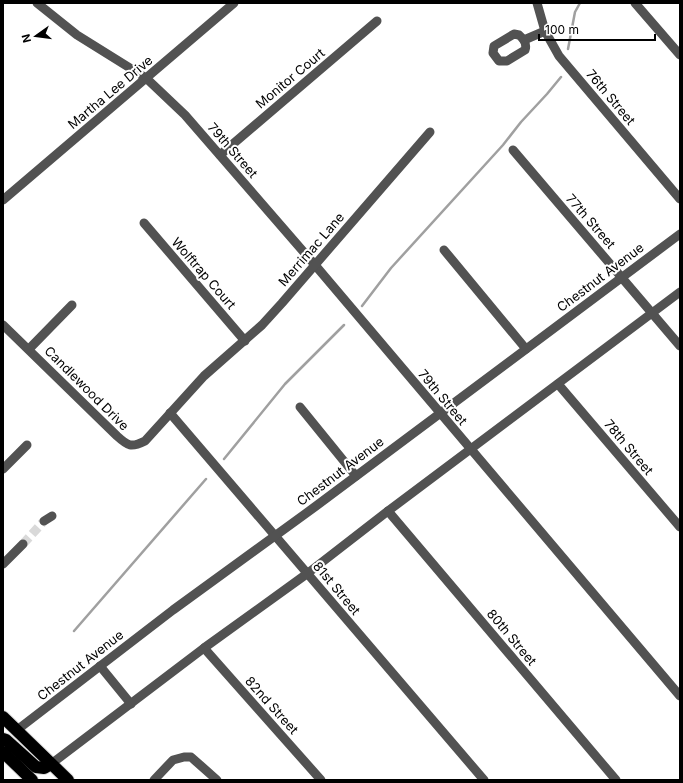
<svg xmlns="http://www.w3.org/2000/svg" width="683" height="783" viewBox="0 0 683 783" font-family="Inter,sans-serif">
  <rect width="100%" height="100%" fill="#fff"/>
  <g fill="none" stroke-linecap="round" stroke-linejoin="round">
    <g stroke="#a0a0a0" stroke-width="2.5">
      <path d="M 568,49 L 575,12 L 580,3"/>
      <path d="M 362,306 L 391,268 L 503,145 L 521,122 L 547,94 L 561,77"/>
      <path d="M 224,459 L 285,384 L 344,325"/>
      <path d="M 74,631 L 206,479"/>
    </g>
    <path stroke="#d9d9d9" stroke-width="9" stroke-dasharray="9 4.5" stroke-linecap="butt" d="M 23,544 L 44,521"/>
    <defs>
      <g id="highway">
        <path d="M 3,717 L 68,780"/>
        <path d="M 3,739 L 6,740 L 36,767 L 44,768 L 51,764"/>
        <path d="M 3,752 L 32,780"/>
      </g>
    </defs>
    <use href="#highway" stroke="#dbdbdb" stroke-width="14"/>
    <g stroke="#525252" stroke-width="9">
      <path d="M 37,3 L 77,35 L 146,78 L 185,115 L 315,265 L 680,696"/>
      <path d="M 537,3 L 545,31 L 559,56 L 680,199"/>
      <path d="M 635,3 L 680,55"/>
      <path d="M 514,34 L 519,35 C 524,39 527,45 525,50 L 507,61 L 499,61 L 493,53 L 494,46 Z"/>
      <path d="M 524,40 L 545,31"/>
      <path d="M 513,150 L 680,346"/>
      <path d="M 220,155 L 377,21"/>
      <path d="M 3,200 L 234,3"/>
      <path d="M 144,223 L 245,341"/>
      <path d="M 444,250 L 526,349"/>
      <path d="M 3,325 L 117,436 C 128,446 131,448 145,441 L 204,376 L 262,325 L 282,303 L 430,132"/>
      <path d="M 29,349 L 72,305"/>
      <path d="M 558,384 L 680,527"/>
      <path d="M 300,407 L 356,476"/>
      <path d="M 170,413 L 484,780"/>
      <path d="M 3,469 L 27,445"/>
      <path d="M 388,511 L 616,780"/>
      <path d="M 44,521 L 52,516"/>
      <path d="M 3,564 L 23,544"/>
      <path d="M 204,648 L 321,780"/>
      <path d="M 100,666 L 131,704"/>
      <path d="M 17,730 L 173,610 L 316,506 L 680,234"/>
      <path d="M 51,764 L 204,648 L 308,573 L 388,511 L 680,292"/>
      <path d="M 154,780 L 173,760 L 184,757 L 191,757 L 217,780"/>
    </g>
    <use href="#highway" stroke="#000" stroke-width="12"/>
  </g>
  <g text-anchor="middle" stroke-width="4" stroke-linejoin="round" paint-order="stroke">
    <g font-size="13" fill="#000" stroke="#fff">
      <text transform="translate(290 78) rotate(-40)" y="5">Monitor Court</text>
      <text transform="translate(110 92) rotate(-40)" y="5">Martha Lee Drive</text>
      <text transform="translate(611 97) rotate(50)" y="5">76th Street</text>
      <text transform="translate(233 150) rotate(49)" y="5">79th Street</text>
      <text transform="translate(591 221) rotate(49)" y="5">77th Street</text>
      <text transform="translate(311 249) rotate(-49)" y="5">Merrimac Lane</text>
      <text transform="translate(204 273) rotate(49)" y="5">Wolftrap Court</text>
      <text transform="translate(600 277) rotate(-37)" y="5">Chestnut Avenue</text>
      <text transform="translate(87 388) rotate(45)" y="5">Candlewood Drive</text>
      <text transform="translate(443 397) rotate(50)" y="5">79th Street</text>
      <text transform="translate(629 447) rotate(50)" y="5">78th Street</text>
      <text transform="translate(340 471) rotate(-37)" y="5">Chestnut Avenue</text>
      <text transform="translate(337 588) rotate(50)" y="5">81st Street</text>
      <text transform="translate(512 637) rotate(50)" y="5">80th Street</text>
      <text transform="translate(80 665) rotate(-38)" y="5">Chestnut Avenue</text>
      <text transform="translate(272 705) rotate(48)" y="5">82nd Street</text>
    </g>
  </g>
  <rect width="683" height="783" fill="none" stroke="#000000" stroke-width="8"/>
  <g transform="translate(36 36) rotate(256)" stroke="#ffffff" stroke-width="3" paint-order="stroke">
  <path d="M0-3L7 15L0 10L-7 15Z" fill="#000000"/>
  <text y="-6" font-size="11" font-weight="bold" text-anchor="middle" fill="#000000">N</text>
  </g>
  <path d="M539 34v6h116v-6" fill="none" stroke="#000000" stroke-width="2"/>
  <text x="545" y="34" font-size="12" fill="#000000" stroke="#ffffff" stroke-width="3" paint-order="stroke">100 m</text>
</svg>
